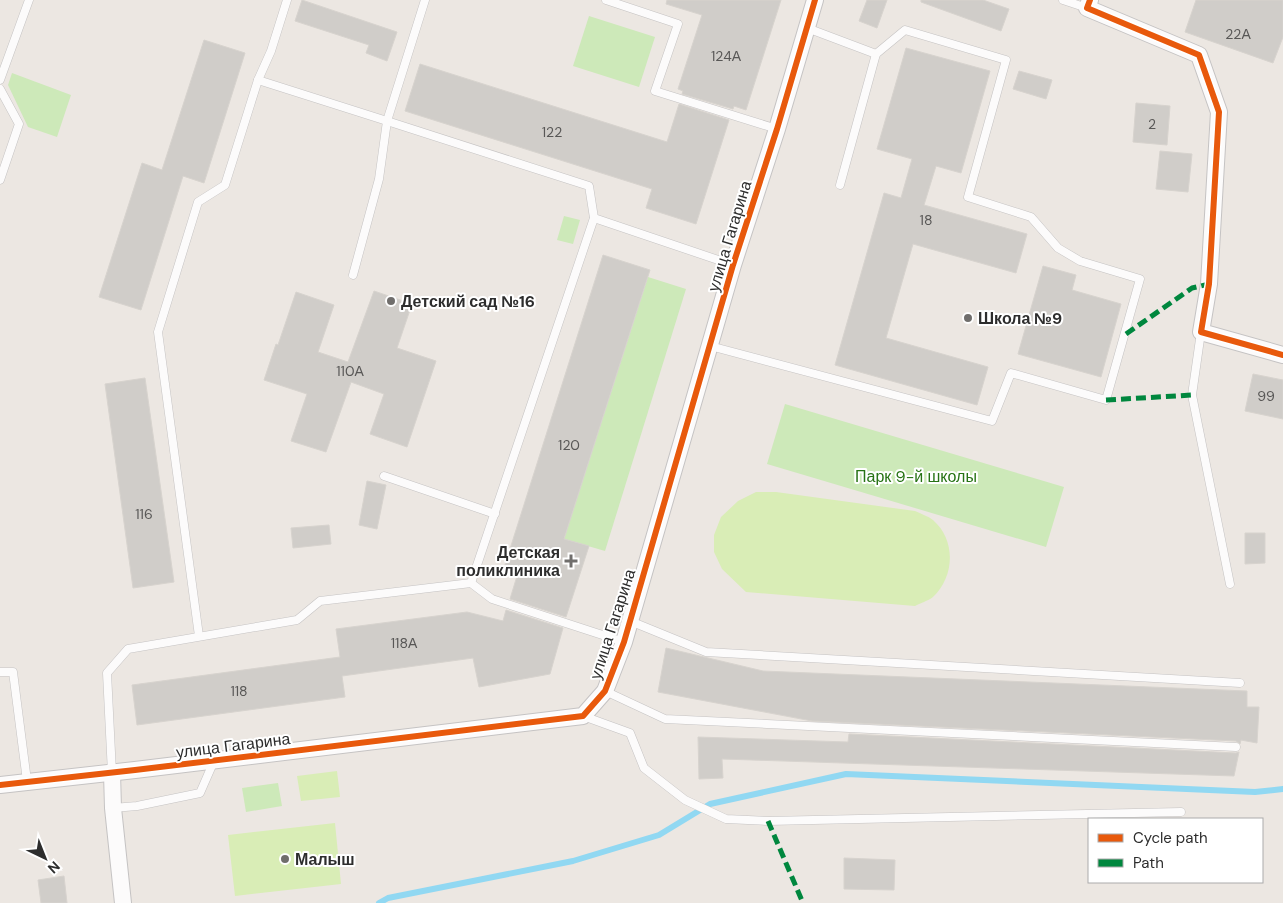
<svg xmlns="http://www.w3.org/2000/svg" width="1283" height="903" viewBox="0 0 1283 903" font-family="'DM Sans',sans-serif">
  <rect width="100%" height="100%" fill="#ece7e2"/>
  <g fill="#cde9b9">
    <path d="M 589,16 L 655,37 L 639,87 L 573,66 Z"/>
    <path d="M 12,73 L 71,95 L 57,137 L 28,127 L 8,85 Z"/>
    <path d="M 564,216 L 580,220 L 573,244 L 557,240 Z"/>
    <path d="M 648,277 L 686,289 L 605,551 L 564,539 Z"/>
    <path d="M 785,404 L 1064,487 L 1046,547 L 767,464 Z"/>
    <path d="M 278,783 L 282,806 L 246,812 L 242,788 Z"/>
  </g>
  <g fill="#d9edb6">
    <path d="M 756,492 L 776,492 L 915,511 C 921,514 928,516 933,520 C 956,540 955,576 933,597 C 928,601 920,603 915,606 L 746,592 L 722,569 L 714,552 L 714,535 L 721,517 L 738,501 Z"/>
    <path d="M 337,771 L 340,797 L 301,801 L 297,776 Z"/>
    <path d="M 335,823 L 341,884 L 235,896 L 228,835 Z"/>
  </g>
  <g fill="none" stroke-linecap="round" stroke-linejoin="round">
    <path stroke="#91d8f2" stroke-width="6" d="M 379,903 L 388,898 L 573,861 L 659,835 L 710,804 L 846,774 L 1255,792 L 1283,789"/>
  </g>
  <g fill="#d0cdc9" stroke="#d7d3ce">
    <path d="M 302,0 L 397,32 L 387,61 L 366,53 L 369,45 L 295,21 Z"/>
    <path d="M 667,0 L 781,0 L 746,110 L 734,106 L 733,109 L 682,94 L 683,91 L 678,89 L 702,15 L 666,4 Z"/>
    <path d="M 867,0 L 887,0 L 877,28 L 859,21 Z"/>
    <path d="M 921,0 L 983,0 L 1009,9 L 1001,31 L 921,2 Z"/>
    <path d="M 1196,0 L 1283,0 L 1283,37 L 1273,63 L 1185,32 Z"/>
    <path d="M 204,40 L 245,53 L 204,183 L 183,176 L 141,310 L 99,297 L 142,163 L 162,170 Z"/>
    <path d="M 906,48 L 990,71 L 961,173 L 936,166 L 924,205 L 1027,234 L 1016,273 L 913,244 L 886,338 L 988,367 L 977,405 L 835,365 L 884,193 L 901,198 L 912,159 L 877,149 Z"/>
    <path d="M 420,64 L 667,142 L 679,104 L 729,120 L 696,224 L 646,208 L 652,189 L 405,111 Z"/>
    <path d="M 1019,71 L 1052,80 L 1046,99 L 1013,89 Z"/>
    <path d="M 1136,103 L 1170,106 L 1167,145 L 1133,142 Z"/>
    <path d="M 1160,151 L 1192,154 L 1188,192 L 1156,189 Z"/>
    <path d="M 603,255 L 650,270 L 564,539 L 589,546 L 566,617 L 510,599 L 517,576 L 503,571 Z"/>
    <path d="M 1043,266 L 1076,275 L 1072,290 L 1121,304 L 1101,377 L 1018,354 Z"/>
    <path d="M 374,291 L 412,304 L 397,348 L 436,361 L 407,447 L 370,434 L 384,394 L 351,382 L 326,452 L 291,441 L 307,394 L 264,380 L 276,344 L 278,345 L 296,292 L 334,305 L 318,352 L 348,362 Z"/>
    <path d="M 1253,374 L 1283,380 L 1283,419 L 1245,411 Z"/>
    <path d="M 145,378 L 174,582 L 133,588 L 105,384 Z"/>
    <path d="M 367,481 L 386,485 L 377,529 L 359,525 Z"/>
    <path d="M 329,525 L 331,544 L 293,548 L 291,528 Z"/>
    <path d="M 1245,533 L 1265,533 L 1265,563 L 1245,564 Z"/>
    <path d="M 506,610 L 563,628 L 550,674 L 479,687 L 473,658 L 342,676 L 345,697 L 137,725 L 132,685 L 340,657 L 336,629 L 467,612 L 503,621 Z"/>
    <path d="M 666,648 L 763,671 L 1247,691 L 1247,707 L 1259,707 L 1257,743 L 1241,740 L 1240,744 L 1236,741 L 812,721 L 658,692 Z"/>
    <path d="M 849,734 L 1236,753 L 1239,752 L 1234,776 L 722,759 L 723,778 L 699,779 L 698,737 L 848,742 Z"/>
    <path d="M 844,858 L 895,860 L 894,890 L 844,889 Z"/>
    <path d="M 64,876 L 67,903 L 41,903 L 38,880 Z"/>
  </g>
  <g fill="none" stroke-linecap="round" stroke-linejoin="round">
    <defs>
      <g id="service">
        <path d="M 425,0 L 387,121 L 589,186 L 594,218"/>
        <path d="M 606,0 L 678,24 L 655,91 L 777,129"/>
        <path d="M 1063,0 L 1087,8"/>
        <path d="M 807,28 L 876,54 L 840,185"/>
        <path d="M 0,80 L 29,0"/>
        <path d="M 258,80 L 271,51 L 287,0"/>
        <path d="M 0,89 L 19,124 L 0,180"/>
        <path d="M 1201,332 L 1192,395 L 1230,584"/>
        <path d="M 710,346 L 992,421 L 1011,373 L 1106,400 L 1140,279 L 1080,261 L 1058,248 L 1031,217 L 968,197 L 1006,60 L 905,30 L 876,54"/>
        <path d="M 384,476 L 495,514"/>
        <path d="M 471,583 L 594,218 L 733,265"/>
        <path d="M 630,621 L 706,652 L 1240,683"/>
        <path d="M 199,636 L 158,332 L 198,202 L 225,185 L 258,80 L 387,121 L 379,179 L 353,275"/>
        <path d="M 0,672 L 13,672 L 27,781"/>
        <path d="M 605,691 L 665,719 L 1236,747"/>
        <path d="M 583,716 L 630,733 L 644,768 L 685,800 L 726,819 L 768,821 L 1181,812"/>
        <path d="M 112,773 L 107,673 L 128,649 L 297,620 L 320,601 L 471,583 L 492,599 L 624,642"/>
        <path d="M 113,808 L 137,806 L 200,793 L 214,761"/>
      </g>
      <g id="minor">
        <path d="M 1090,0 L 1087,8 L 1199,55 L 1219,112 L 1209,284 L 1201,332 L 1283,355"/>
        <path d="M 112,773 L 113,808 L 123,903"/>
        <path d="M 0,785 L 135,770 L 583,716 L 605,691 L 624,642 L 733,265 L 777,129 L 815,0"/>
      </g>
    </defs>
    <use href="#service" stroke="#c5c3c3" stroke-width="9"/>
    <use href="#minor" stroke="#c5c3c3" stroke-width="18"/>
    <use href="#service" stroke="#fcfbfb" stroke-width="8"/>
    <use href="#minor" stroke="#fcfbfb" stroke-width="16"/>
    <g stroke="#00873e" stroke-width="5" stroke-dasharray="10 5" stroke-linecap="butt">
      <path d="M 1126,334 L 1192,288 L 1209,284"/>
      <path d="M 1106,400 L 1192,395"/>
      <path d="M 768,821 L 803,903"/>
    </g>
    <defs>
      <g id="cycleway">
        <path d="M 1090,0 L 1087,8 L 1199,55 L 1219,112 L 1209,284 L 1201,332 L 1283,355"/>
        <path d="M 0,785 L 135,770 L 583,716 L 605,691 L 624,642 L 733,265 L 777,129 L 815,0"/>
      </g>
    </defs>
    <use href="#cycleway" stroke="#fff" stroke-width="9"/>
    <use href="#cycleway" stroke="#e8590c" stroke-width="6"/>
  </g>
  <g fill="#706e6c" stroke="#fff" stroke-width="2">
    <circle cx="391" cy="301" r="5"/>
    <circle cx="968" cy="318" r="5"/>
    <path d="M568.5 553.5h5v5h5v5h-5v5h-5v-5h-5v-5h5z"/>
    <circle cx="285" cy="859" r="5"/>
  </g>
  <g text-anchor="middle" stroke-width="4" stroke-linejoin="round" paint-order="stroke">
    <g font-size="14" fill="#585756">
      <text x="1238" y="39">22А</text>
      <text x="726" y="61">124А</text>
      <text x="1152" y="129">2</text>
      <text x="552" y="137">122</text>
      <text x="926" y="225">18</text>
      <text x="350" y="376">110А</text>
      <text x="1266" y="401">99</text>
      <text x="569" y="450">120</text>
      <text x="144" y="519">116</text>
      <text x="404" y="648">118А</text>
      <text x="239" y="696">118</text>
    </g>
    <g font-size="16" fill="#2d2d2d" stroke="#fff">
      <text transform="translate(729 236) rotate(-73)" y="6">улица Гагарина</text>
      <text transform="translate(612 624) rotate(-72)" y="6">улица Гагарина</text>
      <text transform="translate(233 745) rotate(-7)" y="6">улица Гагарина</text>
    </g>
    <g font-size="16" font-weight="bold" fill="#2d2d2d" stroke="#fff" text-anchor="start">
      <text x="401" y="307">Детский сад №16</text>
      <text x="978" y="324">Школа №9</text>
      <text x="560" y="558" text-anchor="end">Детская<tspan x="560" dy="18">поликлиника</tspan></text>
      <text x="295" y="865">Малыш</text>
    </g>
    <g font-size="16" fill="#277315" stroke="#fff">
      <text x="916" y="482">Парк 9-й школы</text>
    </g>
  </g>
  <rect x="1088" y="818" width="175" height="65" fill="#ffffff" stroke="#ababab"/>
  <rect x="1098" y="834" width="25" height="8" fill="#e8590c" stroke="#ababab"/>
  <text x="1133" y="843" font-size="15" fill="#2d2d2d">Cycle path</text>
  <rect x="1098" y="859" width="25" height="8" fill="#00873e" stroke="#ababab"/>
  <text x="1133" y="868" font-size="15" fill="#2d2d2d">Path</text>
  <g transform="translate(45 858) rotate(137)" stroke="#ffffff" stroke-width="4" paint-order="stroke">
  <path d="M0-4L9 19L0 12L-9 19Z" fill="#2d2d2d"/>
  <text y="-8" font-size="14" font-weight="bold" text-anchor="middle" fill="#2d2d2d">N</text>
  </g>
</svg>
